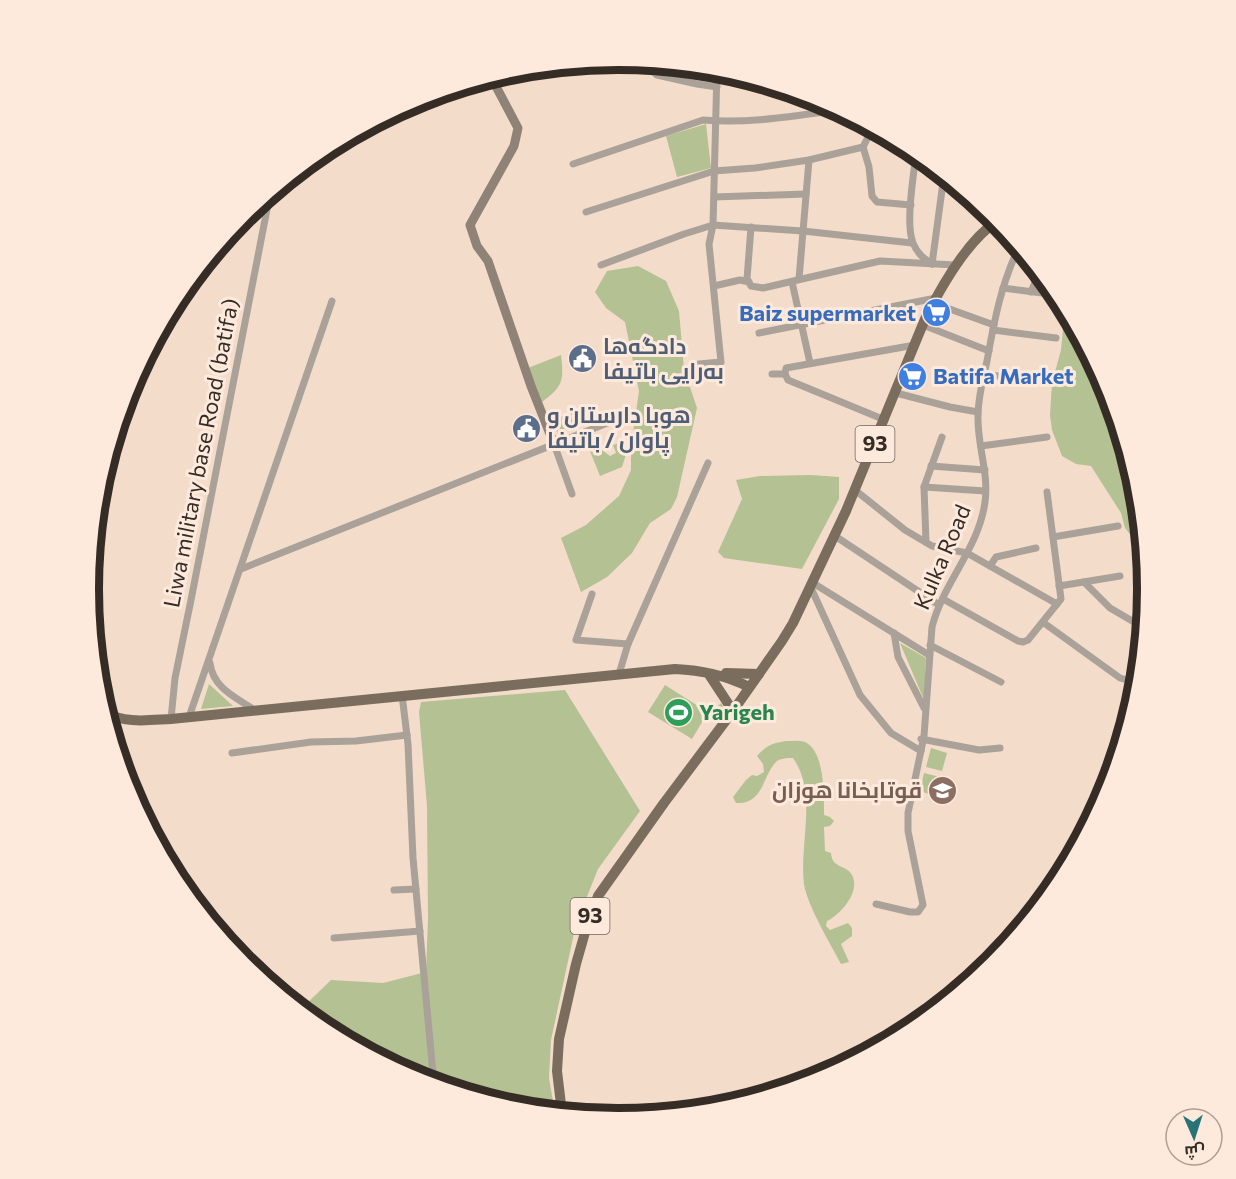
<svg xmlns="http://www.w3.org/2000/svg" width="1236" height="1179" viewBox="0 0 1236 1179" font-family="Commissioner,Cairo,sans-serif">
  <rect width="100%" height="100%" fill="#f4dccb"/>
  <g fill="#b4c192">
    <path d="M 706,124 L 711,168 L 677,177 L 666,136 Z"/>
    <path d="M 638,266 L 666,281 L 679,311 L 684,369 L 697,408 L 677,497 L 671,509 L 650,523 L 632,553 L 607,577 L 581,592 L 561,538 L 586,525 L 619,496 L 631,470 L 631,447 L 639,391 L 625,322 L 606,308 L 595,292 L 607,271 Z"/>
    <path d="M 1065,308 L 1107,387 L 1137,487 L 1144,552 L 1125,528 L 1121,513 L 1091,466 L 1076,464 L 1062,456 L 1052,430 L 1050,415 L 1052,383 L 1061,350 Z"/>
    <path d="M 561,355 C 564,381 563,386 542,402 L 528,368 Z"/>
    <path d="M 575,411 L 583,418 L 589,417 L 591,420 L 558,434 L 551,421 Z"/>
    <path d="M 620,443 L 627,451 L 622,467 L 600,476 L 590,451 L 599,456 L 602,450 L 610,456 L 616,453 L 613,445 Z"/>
    <path d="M 811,475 L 839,477 L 839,499 L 802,569 L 724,558 L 718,552 L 742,499 L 736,480 L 760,476 Z"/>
    <path d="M 900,643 L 926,658 L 924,700 Z"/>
    <path d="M 209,684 L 233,706 L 201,709 Z"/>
    <path d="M 665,685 L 706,711 L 714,704 L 717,707 L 721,703 L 723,706 L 714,721 L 707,716 L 709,713 L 708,712 L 692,739 L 648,712 Z"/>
    <path d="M 565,690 L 640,811 L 598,869 L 576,924 L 551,1040 L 549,1078 L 555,1113 C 541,1111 526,1111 513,1108 C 440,1091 358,1058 300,1010 L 331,980 L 383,983 L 426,972 L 428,919 L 427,806 L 419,712 L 421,702 Z"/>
    <path d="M 786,741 C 792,741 800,740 805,742 C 825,751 824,796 824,815 L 830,817 L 834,821 L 830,826 L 824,827 L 825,851 L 831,853 C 832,869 846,864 852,875 C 861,892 840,915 827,921 L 826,926 L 830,930 L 848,923 L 852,928 L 852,936 L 841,944 L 849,962 L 841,964 C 831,945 807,905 804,884 C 799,844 818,793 793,758 C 787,758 779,758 775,763 C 762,778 763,804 736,803 L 733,797 L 746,780 L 752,775 L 757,776 L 764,772 L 763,764 L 757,756 C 766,746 772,743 786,741 Z"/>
    <path d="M 931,748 L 947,753 L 942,771 L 926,767 Z"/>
    <path d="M 924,773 L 940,777 L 935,796 L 920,791 Z"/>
  </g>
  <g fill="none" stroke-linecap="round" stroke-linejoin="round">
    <g stroke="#aaa299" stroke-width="7">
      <path d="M 642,62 L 657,75 L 697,84 L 717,87"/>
      <path d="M 863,147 L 869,167 L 872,196 L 877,202 L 911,205"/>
      <path d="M 916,153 C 914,174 905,224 913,243 C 917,253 923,258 932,264"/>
      <path d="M 573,164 L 703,120 C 747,124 795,116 839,110"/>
      <path d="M 714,197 L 806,194"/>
      <path d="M 586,212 L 714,171 L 755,168 L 809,160 L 863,147 L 868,137 L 874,129"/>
      <path d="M 751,227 L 747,279 L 751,286 L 763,288 L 880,261 L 955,265"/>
      <path d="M 932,264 L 944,175"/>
      <path d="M 601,265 L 684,234 L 713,225 L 803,231 L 912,243"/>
      <path d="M 799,279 L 809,160"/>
      <path d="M 792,282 L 810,363"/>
      <path d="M 714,286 L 740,280 L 749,282"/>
      <path d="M 1003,288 L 1058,295"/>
      <path d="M 1031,292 L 1039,272"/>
      <path d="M 933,303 L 994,325"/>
      <path d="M 923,325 L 989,351"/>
      <path d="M 993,330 L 1056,338"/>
      <path d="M 759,333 L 936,298"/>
      <path d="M 699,364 L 721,362 L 709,244 L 713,225 L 717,70"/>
      <path d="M 772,374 L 785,374"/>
      <path d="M 984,374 L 1012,378 L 1049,379"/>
      <path d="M 896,393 L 950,407 L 978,412"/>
      <path d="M 885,420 L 788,380 L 785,374 L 786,368 L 915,345"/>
      <path d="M 554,444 L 572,494"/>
      <path d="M 981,446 L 1047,437"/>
      <path d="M 931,466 L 985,470"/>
      <path d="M 924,487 L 985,491"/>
      <path d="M 855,490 L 905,530 L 932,546 L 967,553 L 1057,604"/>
      <path d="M 835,536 L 939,605"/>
      <path d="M 1053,537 L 1118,526"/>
      <path d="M 926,542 L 924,487 L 942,437"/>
      <path d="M 990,566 L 996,557 L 1036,548"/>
      <path d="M 241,569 L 625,416"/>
      <path d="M 1084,582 L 1110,608 L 1134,622 L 1143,632"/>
      <path d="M 813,583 L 929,655"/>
      <path d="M 1059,586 L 1120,576"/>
      <path d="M 811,588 L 860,695 L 891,733 L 921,751"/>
      <path d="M 592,594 L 576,640 L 628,644"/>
      <path d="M 943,599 L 1018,641 L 1023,642 L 1028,640 L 1061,599 L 1047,492"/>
      <path d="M 1044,623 L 1120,678 L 1138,683"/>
      <path d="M 894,633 L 898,657 L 924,708"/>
      <path d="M 930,645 L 1001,682"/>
      <path d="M 210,663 C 213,688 235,697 253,709"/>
      <path d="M 619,674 L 628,644 L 708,463"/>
      <path d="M 402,695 L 408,744 L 413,858 L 434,1084"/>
      <path d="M 189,717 L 332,301"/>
      <path d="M 171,719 L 175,678 L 191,600 L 270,194"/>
      <path d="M 921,739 L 979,750 L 1000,748"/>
      <path d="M 232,753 L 311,742 L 356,741 L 407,735"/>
      <path d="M 394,890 L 416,889"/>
      <path d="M 876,904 L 910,912 L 918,912 L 923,905 L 908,831 L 908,813 L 924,736 L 932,627 C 943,583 979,548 985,502 C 989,472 977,445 978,416 C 978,397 983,379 987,361 C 994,322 1001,284 1019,247"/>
      <path d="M 334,938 L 420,931"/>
    </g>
    <path stroke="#8e8376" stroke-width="9" d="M 491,77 L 518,128 L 514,146 L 470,225 L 477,246 L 488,261 L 531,386 L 554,444"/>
    <g stroke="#7b6d5d" stroke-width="10">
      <path d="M 726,673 L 759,674"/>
      <path d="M 710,676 L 733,711"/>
      <path d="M 105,712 C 125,724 149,720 171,719 L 675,669 C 700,670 727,676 749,687"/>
      <path d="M 562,1113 L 557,1071 L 559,1039 L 576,964 L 586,929 L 598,896 L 664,803 L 733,711 L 782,641 L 793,623 L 846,511 L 925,319 C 941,287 967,241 997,221"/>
    </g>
  </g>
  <defs>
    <symbol id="supermarket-disc" viewBox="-11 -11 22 22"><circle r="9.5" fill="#3f7fe0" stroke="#feeadd"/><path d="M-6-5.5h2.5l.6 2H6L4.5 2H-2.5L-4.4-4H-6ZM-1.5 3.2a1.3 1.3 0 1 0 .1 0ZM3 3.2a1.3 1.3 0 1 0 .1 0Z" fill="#fff"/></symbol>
    <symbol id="civic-disc" viewBox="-11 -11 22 22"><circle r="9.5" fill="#5c6f8a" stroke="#feeadd"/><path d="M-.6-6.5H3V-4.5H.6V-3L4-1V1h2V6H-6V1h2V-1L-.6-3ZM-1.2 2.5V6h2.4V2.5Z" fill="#fff"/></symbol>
    <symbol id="stadium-disc" viewBox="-11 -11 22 22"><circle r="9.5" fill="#2e9e5b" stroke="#feeadd"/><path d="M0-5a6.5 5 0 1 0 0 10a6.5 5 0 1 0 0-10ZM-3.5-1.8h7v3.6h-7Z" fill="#fff"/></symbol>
    <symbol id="school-disc" viewBox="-11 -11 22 22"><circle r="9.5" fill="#8d6e63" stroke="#feeadd"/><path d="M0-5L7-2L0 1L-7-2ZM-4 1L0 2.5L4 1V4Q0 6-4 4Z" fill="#fff"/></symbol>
  </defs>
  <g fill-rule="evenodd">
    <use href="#supermarket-disc" x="920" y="296" width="33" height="33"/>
    <use href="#civic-disc" x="566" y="342" width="33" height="33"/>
    <use href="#supermarket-disc" x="896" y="360" width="33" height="33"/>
    <use href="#civic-disc" x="510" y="412" width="33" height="33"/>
    <use href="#stadium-disc" x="662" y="696" width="33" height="33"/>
    <use href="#school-disc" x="926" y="774" width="33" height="33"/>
  </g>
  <g text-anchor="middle" stroke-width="6" stroke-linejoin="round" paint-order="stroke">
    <g fill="#feeadd" stroke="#71655c" stroke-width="1.5">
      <rect x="855.5" y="426" width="39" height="36" rx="4.5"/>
      <rect x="570.5" y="898" width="39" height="36" rx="4.5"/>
    </g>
    <g font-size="21" font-weight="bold" fill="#352c25">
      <text x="875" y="451">93</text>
      <text x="590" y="923">93</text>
    </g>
    <g font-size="22" font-weight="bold" fill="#366cbe" stroke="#feeadd" text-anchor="end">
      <text x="916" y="321">Baiz supermarket</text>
      <text x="933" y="384" text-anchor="start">Batifa Market</text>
    </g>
    <g font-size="22" font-weight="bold" fill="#4e5e75" stroke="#feeadd" text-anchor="start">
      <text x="603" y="354">دادگه‌ها<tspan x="603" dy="25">به‌رايى باتيفا</tspan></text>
      <text x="547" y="423">هوبا دارستان و<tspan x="547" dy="25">پاوان / باتيفا</tspan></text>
    </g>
    <g font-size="22" fill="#352c25" stroke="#feeadd">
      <text transform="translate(201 453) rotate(-79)" y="8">Liwa military base Road (batifa)</text>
      <text transform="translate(942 557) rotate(-67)" y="8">Kulka Road</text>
    </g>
    <g font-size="22" font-weight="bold" fill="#27864d" stroke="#feeadd" text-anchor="start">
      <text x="699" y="720">Yarigeh</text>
    </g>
    <g font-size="22" font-weight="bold" fill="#785e54" stroke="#feeadd" text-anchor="end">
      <text x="922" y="798">قوتابخانا هوزان</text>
    </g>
  </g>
  <path d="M0 0H1236V1179H0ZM99 589a519 519 0 1 1 1038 0a519 519 0 1 1-1038 0Z" fill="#feeadd" fill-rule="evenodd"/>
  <path fill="none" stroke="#352c25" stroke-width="8" d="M99 589a519 519 0 1 1 1038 0a519 519 0 1 1-1038 0Z"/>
  <g transform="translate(1194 1137) rotate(177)"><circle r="28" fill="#feeadd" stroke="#ae9e93" stroke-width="1.5"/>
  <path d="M0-4.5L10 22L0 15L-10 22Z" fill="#287375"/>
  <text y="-9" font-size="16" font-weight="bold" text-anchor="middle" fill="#352c25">ش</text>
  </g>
</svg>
